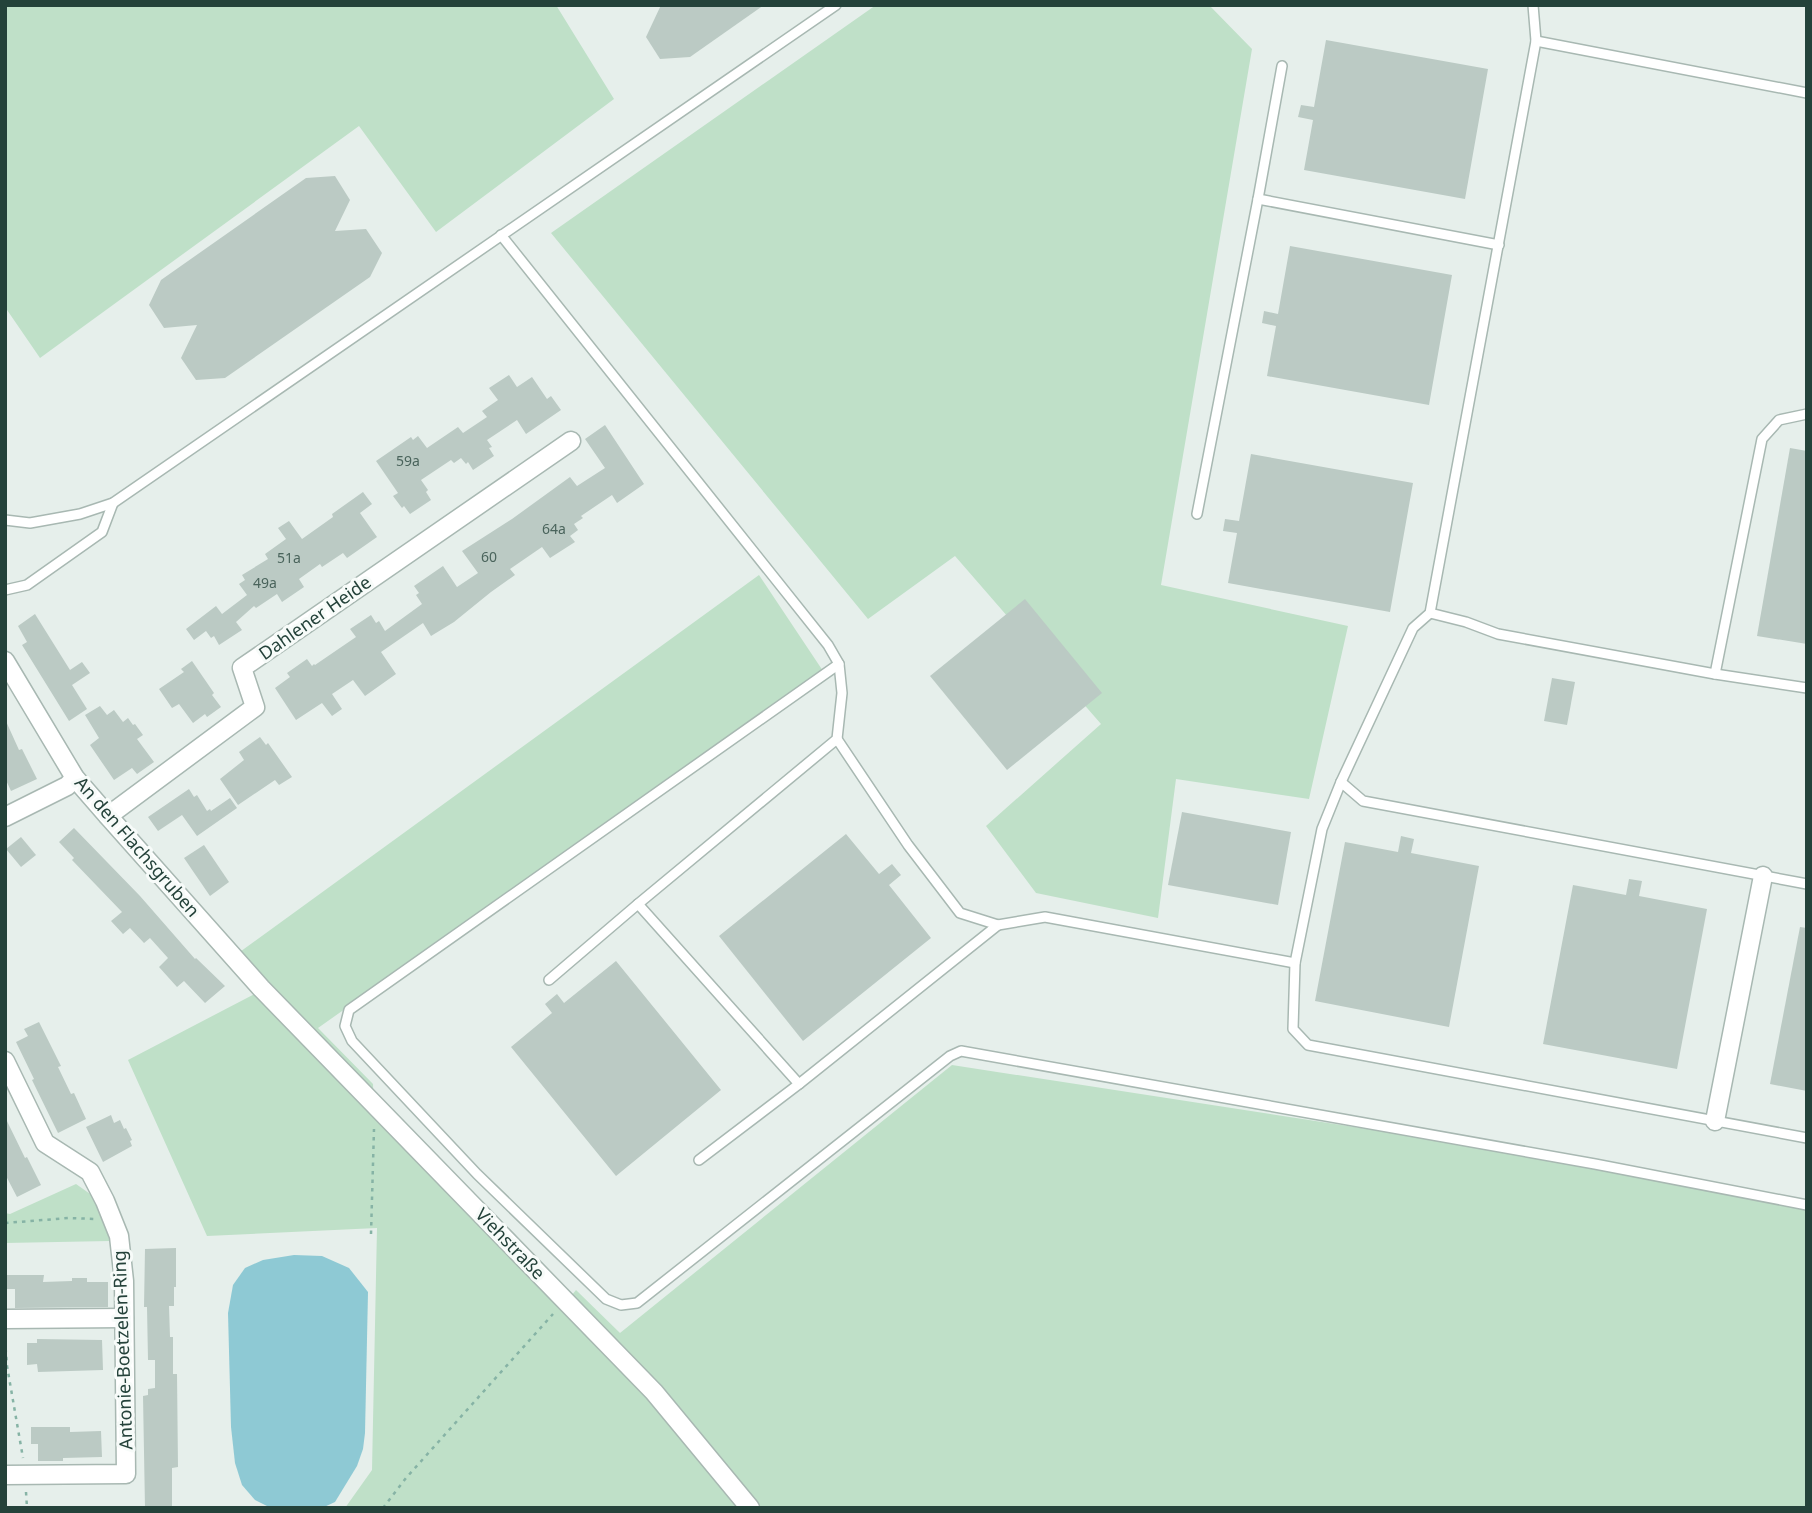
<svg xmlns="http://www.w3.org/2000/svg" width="1812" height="1513" viewBox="0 0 1812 1513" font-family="'Noto Sans',sans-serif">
  <rect width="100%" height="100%" fill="#e6efeb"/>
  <g fill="#bfe0c8">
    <path d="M 5,5 L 556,5 L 614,99 L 436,232 L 359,126 L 40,358 L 5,307 Z"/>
    <path d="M 876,5 L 1209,5 L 1252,49 L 1161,585 L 1348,626 L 1309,799 L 1176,779 L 1158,918 L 1036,893 L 986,826 L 1101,724 L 955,556 L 868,619 L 551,233 Z"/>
    <path d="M 759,575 L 823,671 L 318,1028 L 373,1084 L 374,1112 L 564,1305 L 576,1290 L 620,1333 L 952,1065 L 1595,1164 L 1807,1209 L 1807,1508 L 345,1508 L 372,1470 L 377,1228 L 207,1236 L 128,1060 L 266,988 L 237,954 Z"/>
    <path d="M 76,1184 L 93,1196 L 110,1241 L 5,1243 L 5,1213 L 10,1214 Z"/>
  </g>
  <path fill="#8ec9d4" d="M 294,1255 L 322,1256 L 349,1268 L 368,1292 L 365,1433 L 363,1449 L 357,1466 L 335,1502 L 322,1508 L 271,1508 L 255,1500 L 242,1485 L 235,1463 L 231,1427 L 228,1313 L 233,1285 L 245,1268 L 263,1260 Z"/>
  <g fill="#bbcac4">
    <path d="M 661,5 L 764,5 L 690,57 L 660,59 L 646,37 Z"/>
    <path d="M 1326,40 L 1488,69 L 1465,199 L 1304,170 L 1313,120 L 1298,117 L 1301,105 L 1314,107 Z"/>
    <path d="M 335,176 L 350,200 L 335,231 L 366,229 L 382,253 L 370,277 L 225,378 L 196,380 L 181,358 L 197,325 L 164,328 L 149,305 L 161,280 L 306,178 Z"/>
    <path d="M 1290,246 L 1452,275 L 1429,405 L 1267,376 L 1276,326 L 1262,323 L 1264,311 L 1278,314 Z"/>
    <path d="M 509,375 L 517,387 L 532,377 L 547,399 L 551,396 L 561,410 L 526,434 L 517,420 L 487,440 L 492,447 L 489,448 L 494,456 L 473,470 L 468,462 L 466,464 L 461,458 L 454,463 L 451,460 L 421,480 L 428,490 L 426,492 L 431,500 L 410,514 L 404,506 L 402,508 L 393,496 L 398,493 L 376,461 L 411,437 L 413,440 L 418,436 L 427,448 L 458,427 L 463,433 L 487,417 L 482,411 L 498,400 L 489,388 Z"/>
    <path d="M 605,425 L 644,484 L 617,503 L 612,495 L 581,516 L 583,518 L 574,524 L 578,530 L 570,536 L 575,542 L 550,558 L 542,547 L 510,569 L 515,575 L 491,592 L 454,622 L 431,636 L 423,623 L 381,652 L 396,674 L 365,696 L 353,680 L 332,694 L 342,709 L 332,716 L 322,703 L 296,720 L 275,688 L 290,677 L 287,673 L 307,659 L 312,666 L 314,664 L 315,665 L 334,652 L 356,637 L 350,629 L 371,615 L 376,623 L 379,621 L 385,631 L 422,604 L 416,595 L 419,593 L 414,586 L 443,566 L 457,587 L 478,573 L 462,551 L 512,519 L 570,477 L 577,486 L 605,468 L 585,439 Z"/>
    <path d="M 1790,448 L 1807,451 L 1807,644 L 1757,636 Z"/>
    <path d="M 1251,454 L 1413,483 L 1390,612 L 1228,583 L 1237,533 L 1223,531 L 1225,519 L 1239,521 Z"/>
    <path d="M 363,492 L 372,504 L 360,513 L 377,537 L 347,558 L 343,553 L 322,567 L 320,564 L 299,579 L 304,587 L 282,602 L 277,594 L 256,608 L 254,606 L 236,622 L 242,630 L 219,645 L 214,636 L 211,638 L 206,631 L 194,640 L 186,629 L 216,606 L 222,614 L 247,595 L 239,584 L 245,580 L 242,575 L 268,559 L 265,554 L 286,539 L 278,528 L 289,521 L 302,539 L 333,517 L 332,514 Z"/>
    <path d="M 1025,599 L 1102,693 L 1007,770 L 930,676 Z"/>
    <path d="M 35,614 L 70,670 L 82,662 L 90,673 L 72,685 L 87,709 L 69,721 L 22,645 L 27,642 L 18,626 Z"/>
    <path d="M 192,661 L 214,693 L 212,695 L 221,707 L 207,717 L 205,714 L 193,723 L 179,704 L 172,708 L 159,689 L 184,672 L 181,669 Z"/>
    <path d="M 1552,678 L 1575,682 L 1567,725 L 1544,721 Z"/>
    <path d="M 100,706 L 107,715 L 114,710 L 123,722 L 128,718 L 133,725 L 135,724 L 143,735 L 137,739 L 154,762 L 137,774 L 132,768 L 114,780 L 90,745 L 99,738 L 85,715 Z"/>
    <path d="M 5,719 L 19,750 L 22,749 L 37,779 L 11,791 L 5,778 Z"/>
    <path d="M 260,737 L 266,745 L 268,743 L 292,777 L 279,785 L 275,780 L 238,805 L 220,779 L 244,760 L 239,752 Z"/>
    <path d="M 189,789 L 194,797 L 197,795 L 207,811 L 210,809 L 211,811 L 230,798 L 237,808 L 197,836 L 182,815 L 158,831 L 148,817 Z"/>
    <path d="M 1182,812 L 1291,832 L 1278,905 L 1168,885 Z"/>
    <path d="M 74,828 L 140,896 L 195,959 L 196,958 L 225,986 L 205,1003 L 184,981 L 177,987 L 159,967 L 168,958 L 150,938 L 144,943 L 130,928 L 123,934 L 111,921 L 122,912 L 72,860 L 74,858 L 59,842 Z"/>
    <path d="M 846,834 L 879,874 L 892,864 L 901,875 L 889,885 L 931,938 L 803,1041 L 719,936 Z"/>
    <path d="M 1401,836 L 1414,839 L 1411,853 L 1479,866 L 1449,1027 L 1315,1001 L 1345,842 L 1398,852 Z"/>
    <path d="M 21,837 L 36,855 L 21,867 L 6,849 Z"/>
    <path d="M 204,845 L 229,882 L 210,896 L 184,858 Z"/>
    <path d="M 1629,879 L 1642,881 L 1639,896 L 1707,909 L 1677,1069 L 1543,1044 L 1573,885 L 1626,895 Z"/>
    <path d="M 1800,927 L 1807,928 L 1807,1091 L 1770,1084 Z"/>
    <path d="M 616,961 L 721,1090 L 616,1176 L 511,1047 L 552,1013 L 545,1004 L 557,994 L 564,1003 Z"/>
    <path d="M 39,1022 L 61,1066 L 58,1067 L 71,1094 L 74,1093 L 86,1119 L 58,1133 L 32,1080 L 34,1079 L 16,1042 L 28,1036 L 24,1029 Z"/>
    <path d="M 111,1115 L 114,1123 L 120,1120 L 124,1129 L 126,1128 L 132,1140 L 130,1141 L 132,1146 L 103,1162 L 86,1127 Z"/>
    <path d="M 5,1117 L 25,1158 L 27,1157 L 41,1185 L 17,1197 L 5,1174 Z"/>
    <path d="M 176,1248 L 176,1287 L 174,1287 L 174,1306 L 169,1306 L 170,1337 L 173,1337 L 173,1374 L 177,1374 L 178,1467 L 172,1468 L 172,1508 L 145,1508 L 143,1396 L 148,1395 L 148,1389 L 155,1388 L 155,1360 L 148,1360 L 147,1307 L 144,1307 L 145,1249 Z"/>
    <path d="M 7,1275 L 44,1275 L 43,1282 L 72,1281 L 72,1278 L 87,1278 L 87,1282 L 108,1282 L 108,1307 L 15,1308 L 15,1289 L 7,1289 Z"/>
    <path d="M 37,1339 L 102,1340 L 103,1370 L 38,1372 L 37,1364 L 27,1365 L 27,1343 L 37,1343 Z"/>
    <path d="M 31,1427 L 70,1427 L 70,1432 L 101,1431 L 102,1457 L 63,1458 L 63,1461 L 38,1461 L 38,1444 L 31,1444 Z"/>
  </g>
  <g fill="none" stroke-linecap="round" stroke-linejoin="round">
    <defs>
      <g id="service">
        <path d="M 1533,5 L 1536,41 L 1430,613 L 1413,628 L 1341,782 L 1322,829 L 1295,963 L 1293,1029 L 1308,1045 L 1807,1138"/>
        <path d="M 1536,41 L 1807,93"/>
        <path d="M 1258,199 L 1499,245"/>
        <path d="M 501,235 L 828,645 L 839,664 L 842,693 L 837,739 L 638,904 L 549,980"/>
        <path d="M 1197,514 L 1258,199 L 1282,66"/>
        <path d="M 5,520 L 30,523 L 80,514 L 113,503 L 836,5"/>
        <path d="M 5,590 L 27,585 L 102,532 L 113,503"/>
        <path d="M 1430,613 L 1466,622 L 1498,634 L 1715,674 L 1807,688"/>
        <path d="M 839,664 L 349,1010 L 345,1026 L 352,1041 L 477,1174 L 606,1299 L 621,1305 L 637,1303 L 950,1056 L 961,1051 L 1595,1164 L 1807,1205"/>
        <path d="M 1715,674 L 1762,439 L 1779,420 L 1807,414"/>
        <path d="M 837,739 L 908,845 L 960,913 L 998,925 L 1045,917 L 1295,963"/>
        <path d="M 1341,782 L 1363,801 L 1807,884"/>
        <path d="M 638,904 L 799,1084"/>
        <path d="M 699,1160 L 799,1084 L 998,925"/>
      </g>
      <g id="minor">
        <path d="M 5,661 L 75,778 L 108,816 L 261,988 L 654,1392 L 750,1508"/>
        <path d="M 108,816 L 255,707 L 242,668 L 571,441"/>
        <path d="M 5,817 L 67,786 L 75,778"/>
        <path d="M 5,1061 L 45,1143 L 90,1172 L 105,1201 L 119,1236 L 124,1281 L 126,1474 L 5,1475"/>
        <path d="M 1715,1121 L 1763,876"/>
        <path d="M 5,1319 L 124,1318"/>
      </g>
    </defs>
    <use href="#service" stroke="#a8b8b2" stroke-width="12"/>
    <use href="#minor" stroke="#a8b8b2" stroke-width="21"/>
    <g stroke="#86b3a5" stroke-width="2.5" stroke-dasharray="3.5 5" stroke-linecap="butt">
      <path d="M 5,1223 L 69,1218 L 95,1219"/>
      <path d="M 371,1234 L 374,1129"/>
      <path d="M 5,1340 L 7,1366 L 23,1458"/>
      <path d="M 26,1492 L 27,1508"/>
      <path d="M 383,1508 L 406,1478 L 553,1314"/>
    </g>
    <use href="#service" stroke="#fff" stroke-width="9"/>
    <use href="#minor" stroke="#fff" stroke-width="18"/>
  </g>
  <g text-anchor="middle" stroke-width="6" stroke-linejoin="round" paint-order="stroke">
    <g font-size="14" fill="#4a645c">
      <text x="408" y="466">59a</text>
      <text x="554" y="534">64a</text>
      <text x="489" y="562">60</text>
      <text x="289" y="563">51a</text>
      <text x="265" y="588">49a</text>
    </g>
    <g font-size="18" fill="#24423a" stroke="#f7fbf9">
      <text transform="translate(315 618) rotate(-35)" y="6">Dahlener Heide</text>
      <text transform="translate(137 847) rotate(49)" y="6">An den Flachsgruben</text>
      <text transform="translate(510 1244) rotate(46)" y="6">Viehstraße</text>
      <text transform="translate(123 1350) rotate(-92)" y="6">Antonie-Boetzelen-Ring</text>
    </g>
  </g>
  <rect width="1812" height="1513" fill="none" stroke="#24423a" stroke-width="14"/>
</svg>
